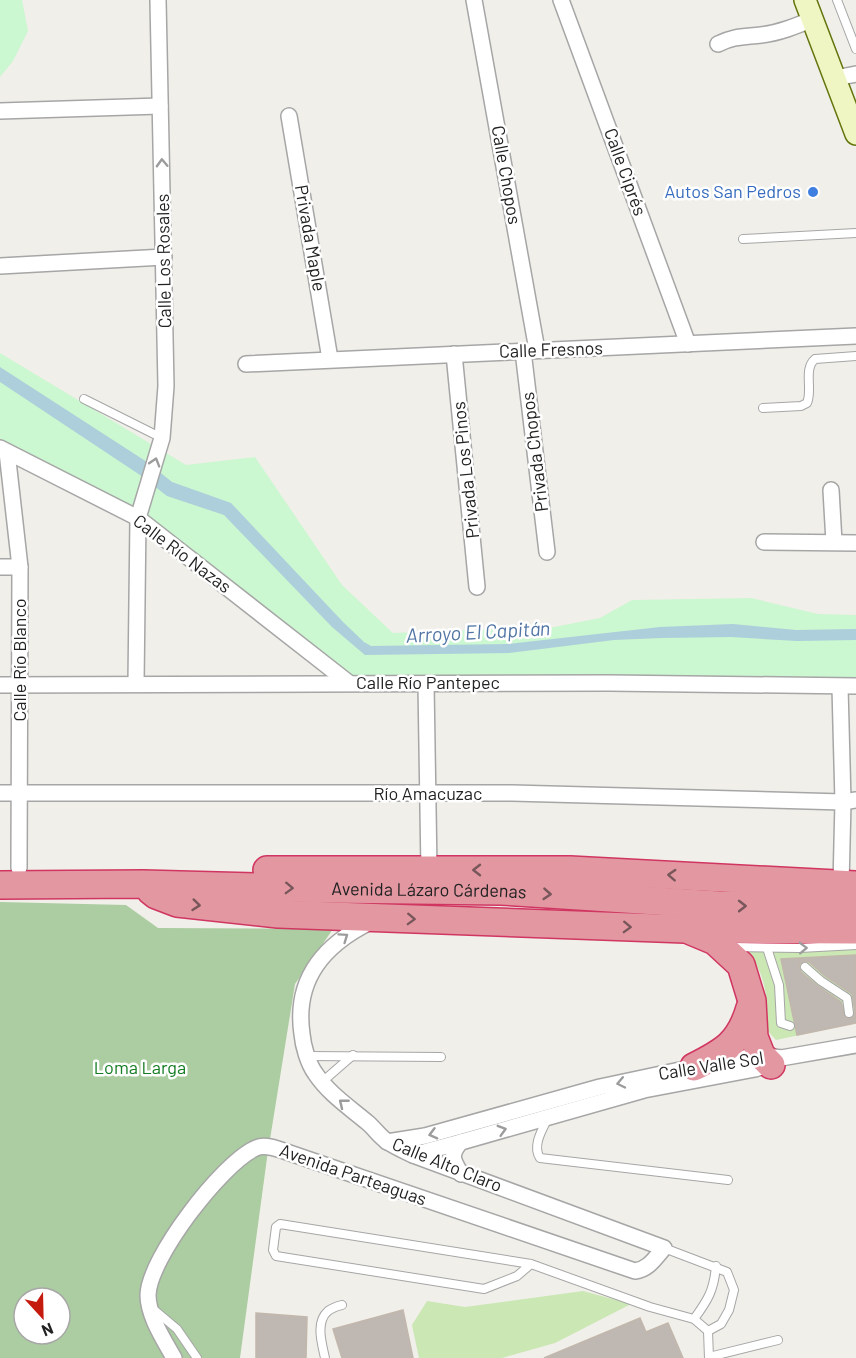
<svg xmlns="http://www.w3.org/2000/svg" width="856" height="1358" viewBox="0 0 856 1358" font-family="Barlow,sans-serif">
  <rect width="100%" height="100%" fill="#f1efe9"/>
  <g fill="#cae7b4">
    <path d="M 856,937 L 856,1023 L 776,1040 L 765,1028 C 770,992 763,967 739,940 Z"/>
    <path d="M 583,1291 L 631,1304 L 555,1343 L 502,1358 L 419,1358 L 412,1325 L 427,1301 L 465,1307 Z"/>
  </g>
  <path fill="#abcda1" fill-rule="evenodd" d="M 0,902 L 126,905 L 158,928 L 333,929 L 295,984 L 267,1158 L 240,1358 L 0,1358 ZM 24,1298 L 60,1298 L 60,1334 L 24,1334 Z"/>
  <g fill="#cbf7d1">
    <path d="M 0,0 L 22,0 L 28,31 L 13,61 L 0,77 Z"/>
    <path d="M 0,353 L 186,465 L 255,457 L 342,585 L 393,633 L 554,627 L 600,618 L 632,600 L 751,598 L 818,614 L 856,615 L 856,686 L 349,683 L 138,518 L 0,448 Z"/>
  </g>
  <path fill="#adcedb" d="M 0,367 L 147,462 L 172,482 L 231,503 L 343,622 L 364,642 L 371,646 L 508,644 L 660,627 L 733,624 L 796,630 L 856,629 L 856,640 L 797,641 L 731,637 L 661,638 L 614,640 L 509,653 L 365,655 L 332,627 L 224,515 L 167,496 L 140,475 L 0,382 Z"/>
  <g fill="#bfb8b2" stroke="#c2b7ac" stroke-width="1.5" fill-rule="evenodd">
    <path d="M 856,955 L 856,1023 L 797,1035 L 781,959 ZM 804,961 L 809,962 L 825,976 L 852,994 L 855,1012 L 853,1017 L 849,1019 L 845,1017 L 841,1002 L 818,986 L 801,972 L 799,965 Z"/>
    <path d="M 403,1310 L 413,1358 L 342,1358 L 333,1329 Z"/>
    <path d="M 256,1313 L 307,1317 L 306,1358 L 256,1358 Z"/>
    <path d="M 640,1318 L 646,1332 L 668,1323 L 683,1358 L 544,1358 Z"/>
  </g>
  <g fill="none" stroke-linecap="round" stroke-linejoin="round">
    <defs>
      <g id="lane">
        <path d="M 837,0 L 856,49"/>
        <path d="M 743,239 L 856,233"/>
        <path d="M 84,399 L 162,438"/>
        <path d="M 763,408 L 801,406 L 807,403 C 813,390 803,369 815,359 L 856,356"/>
        <path d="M 734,947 L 800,948 L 856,945"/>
        <path d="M 767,948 L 779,985 L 781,1023 L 790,1026"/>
        <path d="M 805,967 L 821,981 L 847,998 L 849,1013"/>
        <path d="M 307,1056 L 441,1057"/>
        <path d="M 322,1082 L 353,1055"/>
        <path d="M 548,1118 C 542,1130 532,1146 540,1158 L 728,1180"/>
        <path d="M 531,1264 L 517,1276 L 484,1289 L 276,1256 L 273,1250 L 276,1227 L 280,1224 L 531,1264 L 650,1307 L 694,1319 L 708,1331 L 721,1324 L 729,1310 L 734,1290 L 727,1272 L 664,1248"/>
        <path d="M 152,1308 L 177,1329 L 197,1358"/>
        <path d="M 694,1319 C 708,1300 714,1290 716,1266"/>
        <path d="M 708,1331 L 709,1358"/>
        <path d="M 709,1357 L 778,1340"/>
        <path d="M 325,1358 C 322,1344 315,1322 328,1311 C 332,1308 338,1306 342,1305"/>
      </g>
      <g id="street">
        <path d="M 474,0 L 537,350"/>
        <path d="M 561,0 L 688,344"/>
        <path d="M 718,44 C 734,36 744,37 761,35 C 779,33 796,26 813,19"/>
        <path d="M 835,78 L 856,74"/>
        <path d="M 0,111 L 160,106"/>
        <path d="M 289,116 L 330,359"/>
        <path d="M 0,266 L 164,257"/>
        <path d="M 523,351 L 547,552"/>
        <path d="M 454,354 L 477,587"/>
        <path d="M 246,364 L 856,336"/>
        <path d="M 0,448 L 138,518 L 349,683"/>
        <path d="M 7,452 L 20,567 L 19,868"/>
        <path d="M 831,490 L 834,542"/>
        <path d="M 764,542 L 856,543"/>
        <path d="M 0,567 L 20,567"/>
        <path d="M 136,683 L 138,518 L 162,438 L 166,386 L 158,0"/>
        <path d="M 426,684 L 429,870"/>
        <path d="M 0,685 L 609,683 L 856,686"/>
        <path d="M 840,687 L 843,802 L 841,884"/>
        <path d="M 0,793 L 512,793 L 843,802 L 856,800"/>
        <path d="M 387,1142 L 425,1136 L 600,1087 L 694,1067 L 761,1055 L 781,1058 L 856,1045"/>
        <path d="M 413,1155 L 461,1142"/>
        <path d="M 461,1174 C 453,1160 449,1155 461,1142 L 644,1090 L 755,1069 L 774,1063"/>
        <path d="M 174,1358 C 164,1340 148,1316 148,1295 C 149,1258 221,1165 254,1149 C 262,1144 272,1147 281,1150 L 635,1271 C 649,1269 655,1258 664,1248 L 413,1155 C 405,1151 395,1147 388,1142 C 380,1137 375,1129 368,1123 C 349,1107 329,1094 315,1073 C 308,1063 303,1046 302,1034 C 294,979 324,945 370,922"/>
      </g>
      <path id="secondary" d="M 805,0 L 856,134"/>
      <g id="highway">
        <path d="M 267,870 L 570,870 L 856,885"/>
        <path id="s1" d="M 0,885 L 143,884 L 325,889 L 501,891 L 718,905 L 856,906"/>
        <path d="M 151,891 L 156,895 L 177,903 L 278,914 L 685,929 L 856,930"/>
        <path d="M 691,931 L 715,941 L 741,965 L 752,1001 L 754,1037 L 761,1055 L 771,1065"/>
        <path d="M 694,1067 C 724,1052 740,1043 750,1008"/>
      </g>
    </defs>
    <use href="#lane" stroke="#a6a6a6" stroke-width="10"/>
    <use href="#street" stroke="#a6a6a6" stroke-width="18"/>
    <use href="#secondary" stroke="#63750d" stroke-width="24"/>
    <use href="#highway" stroke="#d03661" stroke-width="30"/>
    <use href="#lane" stroke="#fff" stroke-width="8"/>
    <use href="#street" stroke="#fff" stroke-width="15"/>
    <use href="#secondary" stroke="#f0f6c3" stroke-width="21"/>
    <use href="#highway" stroke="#e297a1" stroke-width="27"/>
  </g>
  <defs><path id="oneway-chevron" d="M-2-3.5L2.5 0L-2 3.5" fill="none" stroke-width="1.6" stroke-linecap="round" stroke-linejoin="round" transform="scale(1.5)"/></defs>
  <g stroke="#9c9c9c">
    <use href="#oneway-chevron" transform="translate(162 163) rotate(-92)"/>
    <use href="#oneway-chevron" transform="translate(155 462) rotate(-73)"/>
    <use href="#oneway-chevron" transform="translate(344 937) rotate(-35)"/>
    <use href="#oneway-chevron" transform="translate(803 948) rotate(-2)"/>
    <use href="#oneway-chevron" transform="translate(621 1083) rotate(168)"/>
    <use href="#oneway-chevron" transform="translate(343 1103) rotate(-141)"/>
    <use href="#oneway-chevron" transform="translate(502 1130) rotate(-16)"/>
    <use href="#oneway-chevron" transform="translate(433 1134) rotate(165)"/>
  </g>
  <g stroke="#78575b">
    <use href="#oneway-chevron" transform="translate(477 870) rotate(180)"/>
    <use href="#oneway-chevron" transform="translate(672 875) rotate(-177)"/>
    <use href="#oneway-chevron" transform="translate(289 888) rotate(2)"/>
    <use href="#oneway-chevron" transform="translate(547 894) rotate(4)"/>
    <use href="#oneway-chevron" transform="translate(196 905) rotate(6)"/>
    <use href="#oneway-chevron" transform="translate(742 906)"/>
    <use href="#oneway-chevron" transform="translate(411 919) rotate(2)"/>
    <use href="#oneway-chevron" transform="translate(627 927) rotate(2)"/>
  </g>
  <circle fill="#3f7fe0" stroke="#fff" stroke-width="2" cx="813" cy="192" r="6"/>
  <g text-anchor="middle" stroke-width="5" stroke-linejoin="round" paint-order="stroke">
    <g font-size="18" fill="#222" stroke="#fff">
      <text transform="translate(625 172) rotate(70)" y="6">Calle Ciprés</text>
      <text transform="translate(506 175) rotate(80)" y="6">Calle Chopos</text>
      <text transform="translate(310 238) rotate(80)" y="6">Privada Maple</text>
      <text transform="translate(164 261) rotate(-91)" y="6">Calle Los Rosales</text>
      <text transform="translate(551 350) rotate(-2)" y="6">Calle Fresnos</text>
      <text transform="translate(535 452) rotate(-97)" y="6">Privada Chopos</text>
      <text transform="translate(466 470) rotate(-96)" y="6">Privada Los Pinos</text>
      <text transform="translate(182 554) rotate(37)" y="6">Calle Río Nazas</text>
      <text transform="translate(20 660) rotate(-90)" y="6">Calle Río Blanco</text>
      <text x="428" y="689">Calle Río Pantepec</text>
      <text x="428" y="800">Río Amacuzac</text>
      <text dy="6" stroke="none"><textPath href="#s1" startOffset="429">Avenida Lázaro Cárdenas</textPath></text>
      <text transform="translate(711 1066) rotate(-9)" y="6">Calle Valle Sol</text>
      <text transform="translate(447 1165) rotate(22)" y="6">Calle Alto Claro</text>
      <text transform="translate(353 1175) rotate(19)" y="6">Avenida Parteaguas</text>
    </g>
    <g font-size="18" fill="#366cbe" stroke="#fff" text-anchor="end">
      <text x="801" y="198">Autos San Pedros</text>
    </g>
    <g font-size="18" fill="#147c23" stroke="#fff">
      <text x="140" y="1074">Loma Larga</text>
    </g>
    <g font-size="20" font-style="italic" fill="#5175a4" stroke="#fff">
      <text transform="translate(478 632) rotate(-3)" y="7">Arroyo El Capitán</text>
    </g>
  </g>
  <g transform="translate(42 1316) rotate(158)"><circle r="28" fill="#ffffff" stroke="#a7a7a7" stroke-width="1.5"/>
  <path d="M0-4.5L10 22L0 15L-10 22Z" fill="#c51a0e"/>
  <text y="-9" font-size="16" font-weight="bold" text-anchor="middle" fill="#222222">N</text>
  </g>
</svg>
